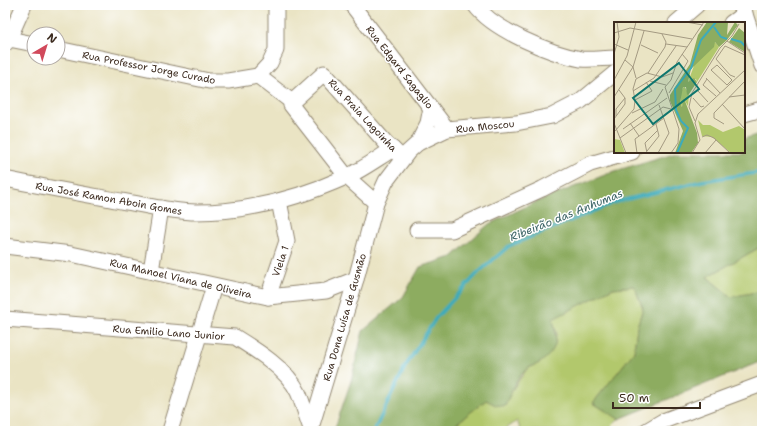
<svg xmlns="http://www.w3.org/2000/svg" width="767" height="436" viewBox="0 0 767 436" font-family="'Shantell Sans',sans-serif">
  <rect width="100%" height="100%" fill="#fff"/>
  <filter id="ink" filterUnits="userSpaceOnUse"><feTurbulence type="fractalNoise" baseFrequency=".025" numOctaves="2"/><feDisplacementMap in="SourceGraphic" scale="8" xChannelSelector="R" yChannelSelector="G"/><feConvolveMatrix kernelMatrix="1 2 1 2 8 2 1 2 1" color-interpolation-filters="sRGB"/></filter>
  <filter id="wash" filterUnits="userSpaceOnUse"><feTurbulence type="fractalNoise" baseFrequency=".012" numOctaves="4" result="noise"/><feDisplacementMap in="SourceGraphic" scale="16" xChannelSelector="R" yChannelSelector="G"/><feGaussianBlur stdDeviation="0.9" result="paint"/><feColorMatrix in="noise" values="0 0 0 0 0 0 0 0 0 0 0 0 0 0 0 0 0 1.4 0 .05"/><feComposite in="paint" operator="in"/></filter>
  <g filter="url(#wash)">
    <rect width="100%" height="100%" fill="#eae4c4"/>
    <g fill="#b2c86c" stroke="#767945">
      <path d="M 762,246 L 762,291 L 731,297 L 707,277 Z"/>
      <path d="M 634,286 L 643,308 L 637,327 L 634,352 L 593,403 L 619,419 L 607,431 L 521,431 L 517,421 L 503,431 L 447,431 L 486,400 L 496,405 L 505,406 L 512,390 L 527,369 L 541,362 L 557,334 L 552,319 L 613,288 Z"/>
    </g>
    <path fill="#8dac60" stroke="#646b3f" d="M 762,133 L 762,246 L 707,277 L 731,297 L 762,291 L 762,361 L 619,419 L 593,403 L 634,352 L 637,327 L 643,308 L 634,286 L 613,288 L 553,319 C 557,339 559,349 541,362 C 537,365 531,366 527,369 C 517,377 510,394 505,406 L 496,405 L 486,400 L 447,431 L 334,431 L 351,381 L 363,331 L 403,297 L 420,267 L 452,257 L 489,224 L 536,202 L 615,171 L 677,152 L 744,152 L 744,139 Z"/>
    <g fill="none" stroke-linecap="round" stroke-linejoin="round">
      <path stroke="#3dabbb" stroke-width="3.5" d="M 374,431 L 405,367 L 436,318 L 479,272 L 509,246 L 616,202 L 702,181 L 762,172"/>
    </g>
  </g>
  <g filter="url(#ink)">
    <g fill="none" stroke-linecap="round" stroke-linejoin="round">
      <defs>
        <g id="minor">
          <path d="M 352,5 L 447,129"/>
          <path d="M 475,5 C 493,30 551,54 581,59 C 592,60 604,58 615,58"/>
          <path d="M 742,5 L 762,66"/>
          <path d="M 676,23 L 697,5"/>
          <path d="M 731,23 L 745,13"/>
          <path d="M 9,39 L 34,44"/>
          <path d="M 5,44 L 9,39 L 24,5"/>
          <path d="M 58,49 L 209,81 L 228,81 L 258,76 L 270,63 L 276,50 L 276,5"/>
          <path d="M 258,76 L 292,102"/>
          <path d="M 292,102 L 324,73 L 386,143 L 398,154"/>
          <path d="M 292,102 L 291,105 L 347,177 L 376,203"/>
          <path d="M 744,114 L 762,109"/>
          <path d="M 418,143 L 428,123 L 431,108"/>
          <path d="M 5,179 C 44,187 83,194 121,201 C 146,205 171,212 196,212 C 248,212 299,198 346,177 C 362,170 378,158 393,149"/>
          <path d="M 417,230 L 452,230 L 542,189 L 590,164 L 632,152"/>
          <path d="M 5,246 L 71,254 L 268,297 L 326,291 L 356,279"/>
          <path d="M 151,271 L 161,208"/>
          <path d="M 268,297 L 287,241 L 279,201"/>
          <path d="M 5,319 L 235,337 C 256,350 287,369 298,392 C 303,403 306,416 311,428"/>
          <path d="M 170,431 L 214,286"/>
          <path d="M 310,431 L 356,279 L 376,203 L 386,181 L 408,152 L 418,143 L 447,129 L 516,123 L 552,116 L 581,101 L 615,73"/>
          <path d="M 646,431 L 663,421 L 762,384"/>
        </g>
      </defs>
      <use href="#minor" stroke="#928771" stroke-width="17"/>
      <use href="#minor" stroke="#fff" stroke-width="15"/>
    </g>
  </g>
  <g text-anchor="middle" stroke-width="3" stroke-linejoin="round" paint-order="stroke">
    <g font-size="10" fill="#3b2a1e" stroke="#fff">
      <text transform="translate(149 67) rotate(11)" y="4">Rua Professor Jorge Curado</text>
      <text transform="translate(400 67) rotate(52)" y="4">Rua Edgard Sagaglio</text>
      <text transform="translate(363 115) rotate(47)" y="4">Rua Praia Lagoinha</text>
      <text transform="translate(485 126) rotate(-6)" y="4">Rua Moscou</text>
      <text transform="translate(109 198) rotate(10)" y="4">Rua José Ramon Aboin Gomes</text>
      <text transform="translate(280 261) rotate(-71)" y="4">Viela 1</text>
      <text transform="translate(181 278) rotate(13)" y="4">Rua Manoel Viana de Oliveira</text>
      <text transform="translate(344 317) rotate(-74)" y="4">Rua Dona Luísa de Gusmão</text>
      <text transform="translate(169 332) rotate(4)" y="4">Rua Emilio Lano Junior</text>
    </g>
    <g font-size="11" font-style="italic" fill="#3c6465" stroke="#fff">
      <text transform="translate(566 215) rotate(-22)" y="4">Ribeirão das Anhumas</text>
    </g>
  </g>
  <g transform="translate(614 22)">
    <rect width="131" height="131" fill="#eae4c4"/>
    <path d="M 101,20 L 105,25 L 83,60 L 82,57 L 74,60 L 81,41 L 93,31 ZM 70,64 L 75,72 L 74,84 L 71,79 L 66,86 L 67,70 ZM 84,98 L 89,103 L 96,103 L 109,110 L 125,104 L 131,108 L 131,131 L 117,131 L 98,115 L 88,114 ZM 0,117 L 6,118 L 11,131 L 0,131 Z" fill="#b2c86c"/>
    <path d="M 93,0 L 114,0 L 113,13 L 121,0 L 124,3 L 113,18 L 105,25 L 101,20 L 100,25 L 77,47 L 74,60 L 80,56 L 83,60 L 75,72 L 73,73 L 72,65 L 69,65 L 66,81 L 68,85 L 69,77 L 71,79 L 83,111 L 84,121 L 77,131 L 61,131 L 69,109 L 56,79 L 56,73 L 76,42 L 84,13 ZM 125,6 L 131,11 L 131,30 L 115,20 Z" fill="#8dac60"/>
    <path fill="none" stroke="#3dabbb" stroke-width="2" d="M 100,5 L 107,15 L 113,17M 117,17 L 127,20 L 131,24M 63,131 L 74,106 L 67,99 L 62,88 L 61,67 L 77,46 L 87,18 L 102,0"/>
    <path fill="none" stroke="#a49a82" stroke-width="1" d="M 72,0 L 89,3M 16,6 L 78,17M 0,11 L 16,6M 113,19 L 131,31M 0,22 L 14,28M 52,22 L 73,25M 27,23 L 44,31M 0,32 L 5,15 L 3,0M 11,38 L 19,45 L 22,56M 103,43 L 118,58 L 113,63 L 97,48 ZM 34,51 L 51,25 L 52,20 L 48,12M 121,55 L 116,53 L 102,37 L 111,24 L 131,33M 92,56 L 106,71M 93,57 L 89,63 L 102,74M 0,58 L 13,34 L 22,0M 36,59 L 52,63M 19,69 L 40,56 L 62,24M 84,69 L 94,80M 55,71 L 74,39 L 68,32M 0,75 L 19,45 L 30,9M 115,75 L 131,73M 79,76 L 87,85 L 90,84M 21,78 L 38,69 L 32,60M 108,82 L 131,107M 18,91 L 41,80 L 49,67M 2,94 L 2,87 L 11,76M 0,97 L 11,82 L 11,76 L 5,68M 81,99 L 75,85 L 78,71 L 106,26 L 118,14 L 125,2M 0,101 L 12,131M 16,101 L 25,114M 110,102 L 100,96 L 100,91 L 131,59M 9,107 L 53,76M 1,109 L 20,87 L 21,78 L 19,67 L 22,57 L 33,51 L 48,55 L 59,51M 88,115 L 93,113 L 100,116 L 116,131M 6,116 L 49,85 L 57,87M 33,129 L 45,114 L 42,102M 23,131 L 21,117 L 50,96M 33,131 L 31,121 L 44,108M 44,131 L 55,111 L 45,83M 57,131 L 64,121 L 65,107 L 51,65 L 57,58 L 63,40 L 90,0M 78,131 L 86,118 L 81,101 L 84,92 L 131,48M 91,131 L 102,118"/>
    <path fill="#0f766e" fill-opacity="0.15" stroke="#0f766e" stroke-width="2" d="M 65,41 L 85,67 L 39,102 L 19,76 Z"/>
    <rect width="131" height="131" fill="none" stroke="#3b2a1e" stroke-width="2"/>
  </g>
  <rect width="767" height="436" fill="none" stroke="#fff" stroke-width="20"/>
  <g transform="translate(46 46) rotate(38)"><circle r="19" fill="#ffffff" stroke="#b1aaa5"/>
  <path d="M0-3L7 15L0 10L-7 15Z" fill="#d1495b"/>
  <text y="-6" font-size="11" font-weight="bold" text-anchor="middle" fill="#3b2a1e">N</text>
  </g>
  <path d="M613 402v6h87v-6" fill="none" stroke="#3b2a1e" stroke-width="2"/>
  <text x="619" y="402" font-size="12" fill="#3b2a1e" stroke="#ffffff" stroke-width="3" paint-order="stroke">50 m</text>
</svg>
